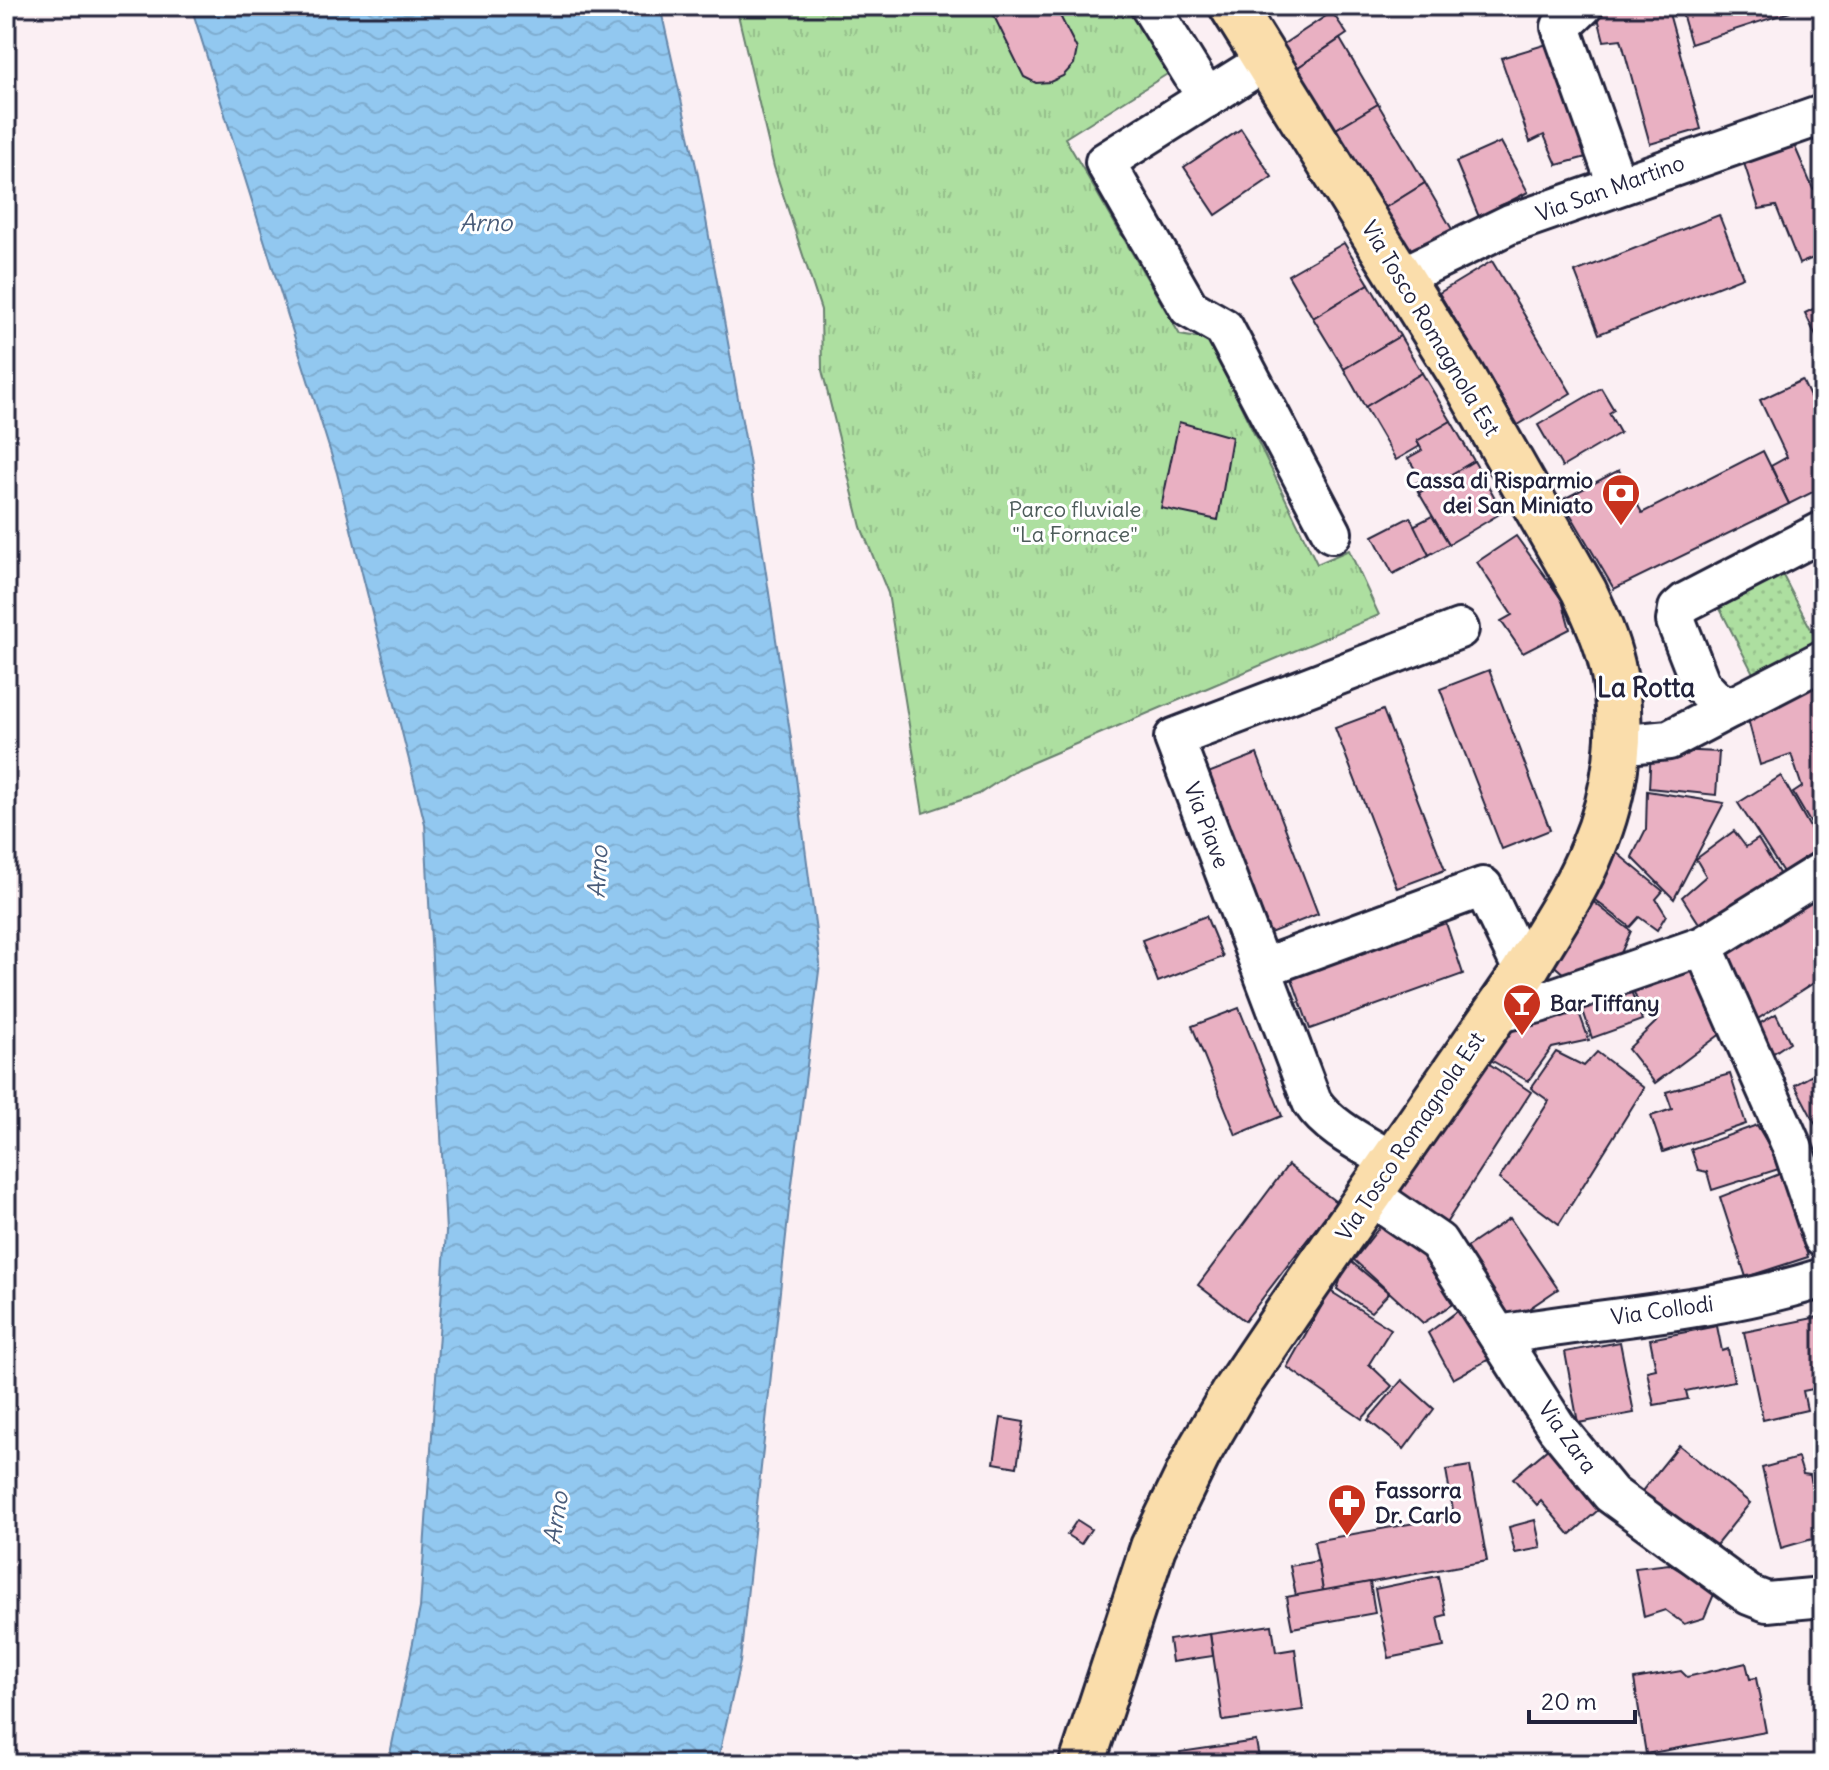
<svg xmlns="http://www.w3.org/2000/svg" width="1829" height="1770" viewBox="0 0 1829 1770" font-family="Delius,sans-serif">
  <defs>
    <pattern id="grass-dots" width="8" height="8" patternUnits="userSpaceOnUse" patternTransform="scale(2)"><rect width="8" height="8" fill="#addfa0"/><path d="M2 2h.1M6 6h.1" fill="none" stroke="#95bf8b" stroke-width="1.8" stroke-linecap="round"/></pattern>
    <pattern id="park-tufts" width="24" height="20" patternUnits="userSpaceOnUse" patternTransform="scale(2)"><rect width="24" height="20" fill="#addfa0"/><path d="M3 7l-1-3M5 7V3M7 7l1-3M15 17l-1-3M17 17v-4M19 17l1-3" fill="none" stroke="#95bf8b"/></pattern>
    <pattern id="water-waves" width="16" height="10" patternUnits="userSpaceOnUse" patternTransform="scale(2)"><rect width="16" height="10" fill="#92c8f0"/><path d="M0 5q4-4 8 0t8 0" fill="none" stroke="#7eaccf"/></pattern>
  </defs>
  <rect width="100%" height="100%" fill="#fbeff3"/>
  <filter id="ink" filterUnits="userSpaceOnUse"><feTurbulence type="fractalNoise" baseFrequency=".0125" numOctaves="2"/><feDisplacementMap in="SourceGraphic" scale="16" xChannelSelector="R" yChannelSelector="G"/><feConvolveMatrix kernelMatrix="1 2 1 2 8 2 1 2 1" color-interpolation-filters="sRGB"/></filter>
  <g filter="url(#ink)">
    <path fill="url(#grass-dots)" stroke="#68806e" stroke-width="2" d="M 1780,570 L 1822,650 L 1758,683 L 1717,603 Z"/>
    <path fill="url(#park-tufts)" stroke="#68806e" stroke-width="2" d="M 736,6 L 1128,6 L 1169,73 L 1065,138 L 1180,335 L 1209,340 L 1317,564 L 1349,550 L 1379,615 L 1017,769 L 979,794 L 923,813 L 888,593 L 861,527 L 822,370 L 821,310 L 774,167 Z"/>
    <path fill="url(#water-waves)" stroke="#6586a8" stroke-width="2" d="M 191,6 L 660,6 L 698,175 L 749,460 L 791,739 L 820,963 L 789,1208 L 740,1662 L 717,1764 L 388,1764 L 420,1608 L 446,1232 L 425,824 L 337,473 Z"/>
    <g fill="#e9b0c2" stroke="#22223b" stroke-width="2">
      <path d="M 989,6 L 1055,6 L 1077,49 L 1074,64 L 1063,76 L 1050,82 L 1036,83 L 1024,77 Z"/>
      <path d="M 1479,6 L 1510,6 L 1481,16 Z"/>
      <path d="M 1595,6 L 1667,6 L 1701,129 L 1650,144 L 1621,39 L 1604,41 Z"/>
      <path d="M 1680,6 L 1788,6 L 1790,12 L 1691,44 Z"/>
      <path d="M 1332,12 L 1347,34 L 1294,70 L 1279,47 Z"/>
      <path d="M 1340,39 L 1378,104 L 1331,132 L 1294,70 Z"/>
      <path d="M 1554,42 L 1597,154 L 1557,165 L 1544,135 L 1530,142 L 1501,58 Z"/>
      <path d="M 1378,104 L 1425,183 L 1380,211 L 1331,132 Z"/>
      <path d="M 1241,129 L 1272,177 L 1216,215 L 1184,167 Z"/>
      <path d="M 1501,142 L 1528,192 L 1479,217 L 1456,162 Z"/>
      <path d="M 1795,147 L 1813,189 L 1823,189 L 1823,254 L 1799,264 L 1776,206 L 1759,209 L 1742,157 Z"/>
      <path d="M 1425,183 L 1456,236 L 1409,262 L 1380,211 Z"/>
      <path d="M 1719,215 L 1743,277 L 1599,334 L 1575,272 Z"/>
      <path d="M 1344,243 L 1369,284 L 1313,318 L 1288,275 Z"/>
      <path d="M 1492,261 L 1571,393 L 1518,425 L 1439,293 Z"/>
      <path d="M 1369,284 L 1400,336 L 1344,369 L 1313,318 Z"/>
      <path d="M 1823,304 L 1823,351 L 1805,313 Z"/>
      <path d="M 1400,336 L 1422,373 L 1365,407 L 1344,369 Z"/>
      <path d="M 1422,373 L 1451,421 L 1417,441 L 1420,446 L 1396,460 L 1365,407 Z"/>
      <path d="M 1802,380 L 1823,424 L 1823,487 L 1789,504 L 1771,466 L 1787,457 L 1760,400 Z"/>
      <path d="M 1601,388 L 1614,410 L 1609,413 L 1620,433 L 1562,467 L 1538,425 Z"/>
      <path d="M 1451,421 L 1474,461 L 1419,493 L 1414,484 L 1422,480 L 1408,458 L 1422,450 L 1417,441 Z"/>
      <path d="M 1179,422 L 1232,437 L 1218,520 L 1161,508 Z"/>
      <path d="M 1763,451 L 1789,504 L 1614,589 L 1562,500 L 1619,470 L 1642,513 Z"/>
      <path d="M 1474,461 L 1503,512 L 1449,544 L 1419,493 Z"/>
      <path d="M 1432,516 L 1449,544 L 1429,555 L 1413,526 Z"/>
      <path d="M 1410,517 L 1429,555 L 1393,574 L 1373,536 Z"/>
      <path d="M 1516,536 L 1562,600 L 1570,629 L 1523,653 L 1501,621 L 1512,615 L 1477,562 Z"/>
      <path d="M 1489,670 L 1550,830 L 1502,849 L 1440,689 Z"/>
      <path d="M 1817,684 L 1823,698 L 1823,831 L 1817,834 L 1793,793 L 1802,787 L 1791,754 L 1760,765 L 1748,719 Z"/>
      <path d="M 1383,710 L 1445,870 L 1397,888 L 1335,728 Z"/>
      <path d="M 1651,749 L 1719,752 L 1716,795 L 1649,788 Z"/>
      <path d="M 1257,754 L 1318,914 L 1270,933 L 1208,773 Z"/>
      <path d="M 1781,776 L 1821,847 L 1783,872 L 1738,803 Z"/>
      <path d="M 1647,791 L 1724,803 L 1674,899 L 1632,857 L 1646,829 Z"/>
      <path d="M 1734,831 L 1746,847 L 1758,839 L 1780,875 L 1702,928 L 1682,897 L 1706,876 L 1696,859 Z"/>
      <path d="M 1617,853 L 1663,891 L 1656,899 L 1666,915 L 1657,930 L 1639,917 L 1630,927 L 1591,897 Z"/>
      <path d="M 1823,882 L 1823,977 L 1756,1020 L 1721,949 Z"/>
      <path d="M 1591,900 L 1631,931 L 1616,964 L 1571,980 L 1551,963 Z"/>
      <path d="M 1206,916 L 1223,957 L 1158,982 L 1142,940 Z"/>
      <path d="M 1445,920 L 1463,974 L 1310,1029 L 1291,976 Z"/>
      <path d="M 1683,957 L 1706,984 L 1726,1030 L 1655,1083 L 1628,1049 L 1658,1020 L 1654,1012 L 1643,1016 L 1629,979 Z"/>
      <path d="M 1626,978 L 1642,1020 L 1592,1038 L 1578,995 Z"/>
      <path d="M 1573,996 L 1589,1040 L 1552,1048 L 1528,1081 L 1480,1054 L 1505,1020 Z"/>
      <path d="M 1239,1008 L 1282,1116 L 1236,1135 L 1192,1026 Z"/>
      <path d="M 1776,1014 L 1790,1042 L 1769,1056 L 1754,1027 Z"/>
      <path d="M 1556,1052 L 1584,1066 L 1597,1052 L 1644,1088 L 1559,1224 L 1499,1179 L 1549,1101 L 1531,1088 Z"/>
      <path d="M 1479,1057 L 1531,1092 L 1441,1231 L 1394,1199 Z"/>
      <path d="M 1823,1069 L 1823,1124 L 1817,1127 L 1795,1085 Z"/>
      <path d="M 1730,1074 L 1746,1124 L 1663,1152 L 1651,1116 L 1672,1109 L 1666,1092 Z"/>
      <path d="M 1757,1125 L 1782,1168 L 1712,1190 L 1707,1172 L 1698,1170 L 1691,1149 Z"/>
      <path d="M 1288,1165 L 1336,1202 L 1245,1321 L 1198,1285 Z"/>
      <path d="M 1782,1173 L 1808,1257 L 1746,1277 L 1720,1197 Z"/>
      <path d="M 1510,1218 L 1558,1289 L 1506,1324 L 1458,1253 Z"/>
      <path d="M 1385,1220 L 1434,1253 L 1462,1298 L 1423,1323 L 1354,1260 Z"/>
      <path d="M 1348,1259 L 1389,1293 L 1371,1312 L 1337,1289 Z"/>
      <path d="M 1330,1291 L 1391,1329 L 1369,1364 L 1392,1386 L 1362,1419 L 1287,1367 Z"/>
      <path d="M 1467,1304 L 1495,1356 L 1453,1379 L 1428,1333 Z"/>
      <path d="M 1823,1316 L 1823,1387 L 1803,1391 L 1807,1410 L 1763,1420 L 1744,1332 Z"/>
      <path d="M 1717,1326 L 1722,1351 L 1728,1349 L 1734,1381 L 1686,1391 L 1688,1399 L 1654,1405 L 1647,1371 L 1656,1369 L 1650,1339 Z"/>
      <path d="M 1620,1342 L 1634,1413 L 1578,1423 L 1565,1352 Z"/>
      <path d="M 1402,1380 L 1434,1409 L 1404,1449 L 1368,1420 Z"/>
      <path d="M 1001,1418 L 1024,1422 L 1017,1467 L 994,1463 Z"/>
      <path d="M 1555,1443 L 1604,1505 L 1570,1535 L 1541,1501 L 1537,1505 L 1513,1478 Z"/>
      <path d="M 1679,1445 L 1750,1503 L 1713,1549 L 1642,1491 Z"/>
      <path d="M 1798,1458 L 1803,1474 L 1810,1475 L 1814,1493 L 1821,1495 L 1823,1536 L 1781,1548 L 1762,1468 Z"/>
      <path d="M 1470,1466 L 1487,1561 L 1323,1591 L 1314,1541 L 1454,1516 L 1446,1470 Z"/>
      <path d="M 1077,1520 L 1091,1529 L 1081,1544 L 1067,1535 Z"/>
      <path d="M 1535,1520 L 1541,1548 L 1515,1553 L 1509,1527 Z"/>
      <path d="M 1318,1561 L 1323,1591 L 1296,1596 L 1290,1566 Z"/>
      <path d="M 1669,1564 L 1715,1592 L 1704,1618 L 1684,1624 L 1665,1610 L 1644,1617 L 1635,1568 Z"/>
      <path d="M 1438,1576 L 1446,1615 L 1438,1617 L 1444,1647 L 1389,1658 L 1375,1589 Z"/>
      <path d="M 1370,1582 L 1375,1613 L 1292,1628 L 1286,1597 Z"/>
      <path d="M 1272,1625 L 1276,1652 L 1295,1649 L 1303,1710 L 1223,1721 L 1210,1634 Z"/>
      <path d="M 1210,1634 L 1213,1656 L 1172,1662 L 1169,1640 Z"/>
      <path d="M 1746,1663 L 1750,1679 L 1756,1678 L 1766,1732 L 1646,1754 L 1634,1679 L 1681,1671 L 1687,1677 Z"/>
      <path d="M 1256,1741 L 1260,1764 L 1182,1764 L 1180,1752 Z"/>
    </g>
    <g fill="none" stroke-linecap="round" stroke-linejoin="round">
      <defs>
        <g id="minor">
          <path d="M 1150,6 L 1207,98"/>
          <path d="M 1583,6 L 1561,27 L 1617,185"/>
          <path d="M 1267,60 L 1105,162 L 1189,308 L 1224,328 L 1332,533"/>
          <path d="M 1401,277 L 1510,224 L 1819,116 L 1823,122"/>
          <path d="M 1823,531 L 1686,602 L 1678,609 L 1676,621 L 1701,685 L 1716,701 L 1732,707 L 1823,660"/>
          <path d="M 1617,745 L 1669,740 L 1732,707"/>
          <path d="M 1703,946 L 1793,1149 L 1823,1238"/>
          <path d="M 1262,968 L 1483,887 L 1524,972"/>
          <path d="M 1494,1014 L 1539,1003 L 1703,946 L 1823,871"/>
          <path d="M 1393,1162 C 1366,1145 1330,1129 1312,1102 L 1174,738 L 1459,629"/>
          <path d="M 1370,1195 L 1438,1242 L 1557,1428 L 1611,1494 L 1749,1595 L 1767,1602 L 1823,1597"/>
          <path d="M 1500,1335 C 1607,1317 1719,1311 1823,1278"/>
        </g>
        <path id="major" d="M 1082,1764 L 1153,1547 L 1200,1450 L 1234,1392 L 1288,1312 L 1524,972 C 1547,932 1575,893 1592,850 C 1616,794 1626,725 1612,665 C 1606,639 1595,615 1584,591 L 1463,378 L 1232,6"/>
      </defs>
      <use href="#minor" stroke="#22223b" stroke-width="44"/>
      <use href="#major" stroke="#22223b" stroke-width="50"/>
      <use href="#minor" stroke="#fff" stroke-width="38"/>
      <use href="#major" stroke="#faddab" stroke-width="44"/>
    </g>
  </g>
  <defs>
    <symbol id="bank-pin" viewBox="-11 -11 22 30"><path d="M0 17L-7.5 6A9.5 9.5 0 1 1 7.5 6Z" fill="#c8321e" stroke="#fff"/><path d="M-6-4H6V4H-6ZM0-2.3a2.3 2.3 0 1 0 0 4.6a2.3 2.3 0 1 0 0-4.6Z" fill="#fff"/></symbol>
    <symbol id="bar-pin" viewBox="-11 -11 22 30"><path d="M0 17L-7.5 6A9.5 9.5 0 1 1 7.5 6Z" fill="#c8321e" stroke="#fff"/><path d="M-6-5H6L.8 .8V4.5H3.5V6h-7V4.5H-.8V.8Z" fill="#fff"/></symbol>
    <symbol id="pharmacy-pin" viewBox="-11 -11 22 30"><path d="M0 17L-7.5 6A9.5 9.5 0 1 1 7.5 6Z" fill="#c8321e" stroke="#fff"/><path d="M-2-6h4v4h4v4h-4v4h-4v-4h-4v-4h4Z" fill="#fff"/></symbol>
  </defs>
  <g fill-rule="evenodd">
    <use href="#bank-pin" x="1599" y="471" width="44" height="60"/>
    <use href="#bar-pin" x="1500" y="981" width="44" height="60"/>
    <use href="#pharmacy-pin" x="1325" y="1481" width="44" height="60"/>
  </g>
  <g text-anchor="middle" stroke-width="6" stroke-linejoin="round" paint-order="stroke">
    <g font-size="22" fill="#22223b" stroke="#fff">
      <text transform="translate(1610 188) rotate(-20)" y="8">Via San Martino</text>
      <text transform="translate(1431 328) rotate(59)" y="8">Via Tosco Romagnola Est</text>
      <text transform="translate(1207 825) rotate(69)" y="8">Via Piave</text>
      <text transform="translate(1410 1136) rotate(-56)" y="8">Via Tosco Romagnola Est</text>
      <text transform="translate(1662 1310) rotate(-8)" y="8">Via Collodi</text>
      <text transform="translate(1568 1437) rotate(54)" y="8">Via Zara</text>
    </g>
    <g font-size="22" font-weight="bold" fill="#22223b" stroke="#fff" text-anchor="start">
      <text x="1593" y="488" text-anchor="end">Cassa di Risparmio<tspan x="1593" dy="25">dei San Miniato</tspan></text>
      <text x="1550" y="1011">Bar Tiffany</text>
      <text x="1375" y="1498">Fassorra<tspan x="1375" dy="25">Dr. Carlo</tspan></text>
    </g>
    <g font-size="22" fill="#4c5b59" stroke="#fff">
      <text x="1075" y="517">Parco fluviale<tspan x="1075" dy="25">"La Fornace"</tspan></text>
    </g>
    <g font-size="24" font-style="italic" fill="#495c7a" stroke="#fff">
      <text x="486" y="231">Arno</text>
      <text transform="translate(598 872) rotate(-87)" y="8">Arno</text>
      <text transform="translate(556 1518) rotate(-81)" y="8">Arno</text>
    </g>
    <g font-size="26" font-weight="bold" fill="#22223b" stroke="#fff">
      <text x="1646" y="697">La Rotta</text>
    </g>
  </g>
  <rect width="1829" height="1770" fill="none" stroke="#fff" stroke-width="32"/>
  <rect x="16" y="16" width="1797" height="1738" fill="none" stroke="#22223b" stroke-width="3" filter="url(#ink)"/>
  <path d="M1529 1710v12h106v-12" fill="none" stroke="#22223b" stroke-width="4"/>
  <text x="1541" y="1710" font-size="24" fill="#22223b" stroke="#ffffff" stroke-width="6" paint-order="stroke">20 m</text>
</svg>
